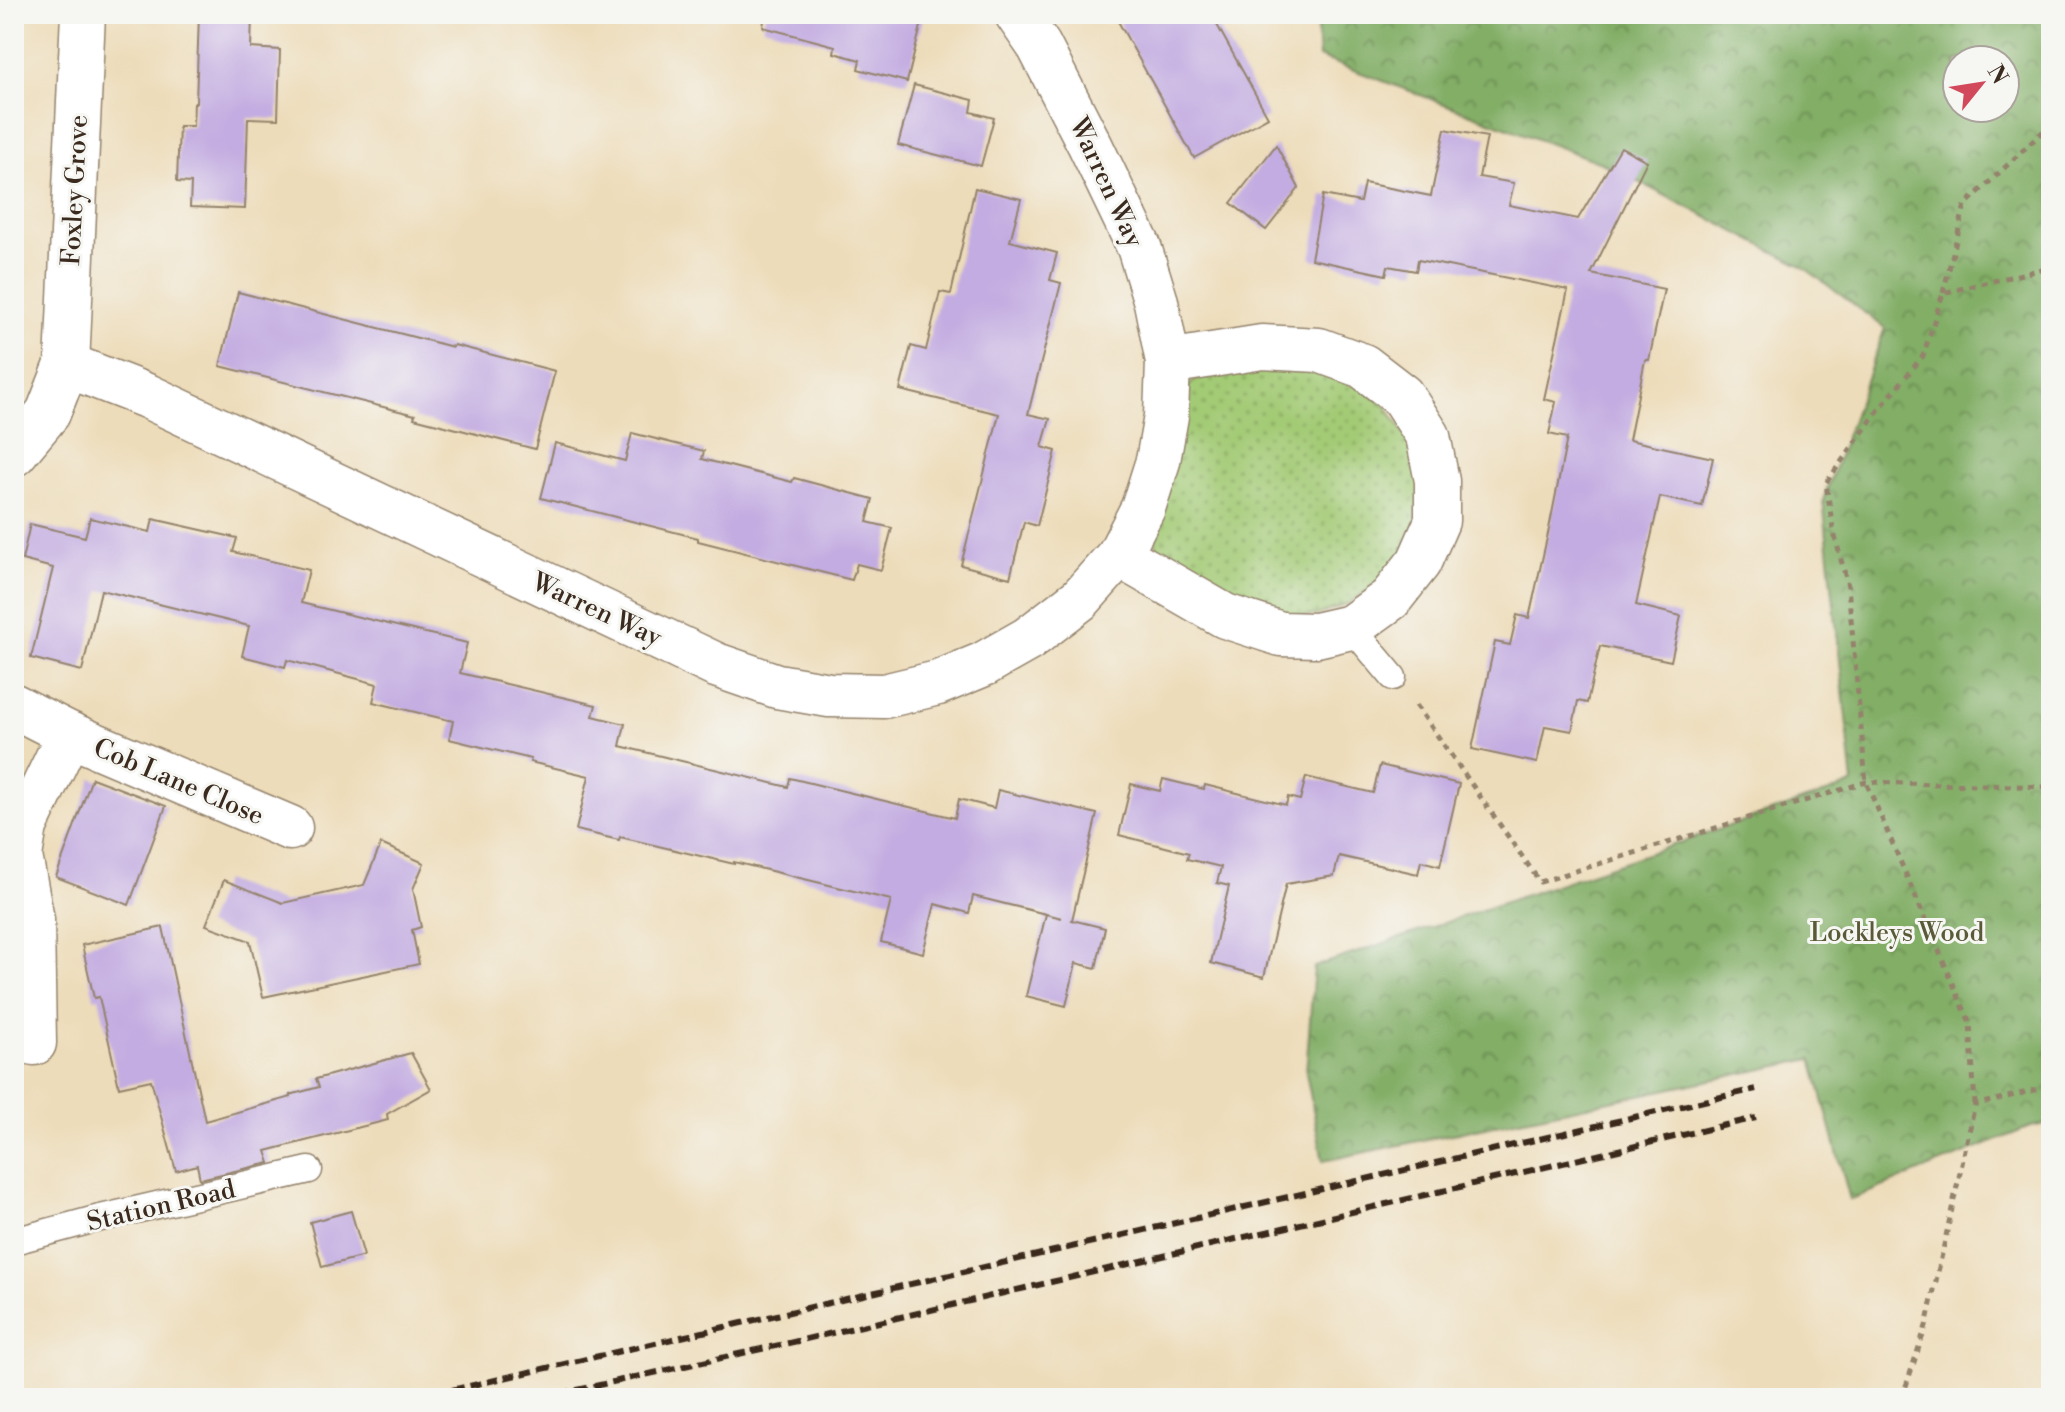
<svg xmlns="http://www.w3.org/2000/svg" width="2065" height="1412" viewBox="0 0 2065 1412" font-family="'Libre Bodoni',serif">
  <defs>
    <pattern id="grass-dots" width="8" height="8" patternUnits="userSpaceOnUse" patternTransform="scale(2)"><rect width="8" height="8" fill="#a3ca74"/><path d="M2 2h.1M6 6h.1" fill="none" stroke="#86a45f" stroke-width="1.8" stroke-linecap="round"/></pattern>
    <pattern id="forest-crowns" width="20" height="18" patternUnits="userSpaceOnUse" patternTransform="scale(2)"><rect width="20" height="18" fill="#82ae66"/><path d="M2 6a3 3 0 1 1 6 0M12 15a3 3 0 1 1 6 0" fill="none" stroke="#6c8e53"/></pattern>
  </defs>
  <rect width="100%" height="100%" fill="#f6f6f2"/>
  <filter id="ink" filterUnits="userSpaceOnUse"><feTurbulence type="fractalNoise" baseFrequency=".0125" numOctaves="2"/><feDisplacementMap in="SourceGraphic" scale="16" xChannelSelector="R" yChannelSelector="G"/><feConvolveMatrix kernelMatrix="1 2 1 2 8 2 1 2 1" color-interpolation-filters="sRGB"/></filter>
  <filter id="wash" filterUnits="userSpaceOnUse"><feTurbulence type="fractalNoise" baseFrequency=".006" numOctaves="4" result="noise"/><feDisplacementMap in="SourceGraphic" scale="32" xChannelSelector="R" yChannelSelector="G"/><feGaussianBlur stdDeviation="1.8" result="paint"/><feColorMatrix in="noise" values="0 0 0 0 0 0 0 0 0 0 0 0 0 0 0 0 0 1.4 0 .05"/><feComposite in="paint" operator="in"/></filter>
  <g filter="url(#wash)">
    <rect width="100%" height="100%" fill="#eddcb9"/>
    <path fill="url(#grass-dots)" stroke="#6f7a49" stroke-width="2" d="M 1267,366 L 1309,371 L 1354,382 L 1387,407 L 1410,443 L 1420,484 L 1418,516 L 1403,557 L 1381,581 L 1347,604 L 1318,615 L 1273,618 L 1164,561 L 1157,548 L 1154,531 L 1185,390 L 1197,378 Z"/>
    <path fill="url(#forest-crowns)" stroke="#5e6c42" stroke-width="2" fill-rule="evenodd" d="M 1316,14 L 2051,14 L 2051,1123 L 2030,1127 L 1850,1200 L 1812,1059 L 1323,1161 L 1306,1073 L 1314,967 L 1853,784 L 1823,500 L 1885,328 L 1802,266 L 1604,164 L 1319,57 ZM 1957,60 L 2005,60 L 2005,108 L 1957,108 Z"/>
    <g id="blocks">
      <g fill="#c3ace1">
        <path d="M 199,14 L 252,14 L 251,48 L 280,50 L 278,119 L 248,118 L 245,209 L 190,207 L 191,183 L 177,182 L 179,126 L 193,126 L 194,103 L 196,103 Z"/>
        <path d="M 765,14 L 924,14 L 907,82 L 858,69 L 860,60 L 834,53 L 835,46 L 763,27 Z"/>
        <path d="M 1114,14 L 1211,14 L 1268,117 L 1194,158 Z"/>
        <path d="M 914,85 L 973,100 L 971,112 L 994,118 L 981,166 L 898,145 Z"/>
        <path d="M 1445,129 L 1487,137 L 1479,177 L 1514,183 L 1509,205 L 1578,219 L 1621,147 L 1647,161 L 1591,274 L 1664,289 L 1649,360 L 1645,360 L 1629,440 L 1713,458 L 1702,506 L 1660,497 L 1636,605 L 1681,616 L 1671,661 L 1600,646 L 1587,703 L 1578,701 L 1572,731 L 1545,726 L 1537,763 L 1472,749 L 1495,642 L 1510,645 L 1517,615 L 1529,618 L 1549,529 L 1567,438 L 1549,434 L 1556,402 L 1544,399 L 1568,290 L 1418,260 L 1416,271 L 1388,266 L 1386,275 L 1311,259 L 1323,195 L 1360,202 L 1364,183 L 1431,196 Z"/>
        <path d="M 1276,145 L 1299,188 L 1266,230 L 1231,203 Z"/>
        <path d="M 975,188 L 1021,199 L 1010,241 L 1057,253 L 1050,280 L 1061,283 L 1028,414 L 1050,419 L 1042,447 L 1056,451 L 1037,526 L 1024,522 L 1010,578 L 961,565 L 999,414 L 900,390 L 911,346 L 926,350 L 940,292 L 951,294 Z"/>
        <path d="M 238,292 L 453,347 L 454,345 L 555,371 L 535,449 L 414,418 L 415,415 L 220,366 Z"/>
        <path d="M 632,433 L 704,451 L 702,459 L 792,482 L 794,478 L 873,499 L 867,522 L 892,528 L 881,570 L 857,564 L 852,580 L 698,541 L 698,538 L 541,498 L 555,443 L 625,461 Z"/>
        <path d="M 90,518 L 150,532 L 153,519 L 237,538 L 233,552 L 309,570 L 301,603 L 467,643 L 460,673 L 596,705 L 593,716 L 625,724 L 620,746 L 788,787 L 790,778 L 955,818 L 959,799 L 994,808 L 998,790 L 1097,814 L 1072,920 L 1105,928 L 1096,968 L 1076,963 L 1066,1006 L 1026,996 L 1046,914 L 1062,918 L 973,896 L 969,913 L 935,904 L 923,953 L 881,942 L 891,900 L 734,862 L 734,864 L 620,837 L 619,840 L 576,830 L 589,776 L 530,762 L 531,759 L 449,739 L 453,721 L 373,702 L 377,684 L 287,660 L 285,667 L 242,656 L 249,626 L 101,590 L 82,671 L 31,658 L 53,568 L 22,560 L 30,524 L 85,537 Z"/>
        <path d="M 1380,765 L 1459,784 L 1440,866 L 1421,861 L 1418,874 L 1339,856 L 1334,876 L 1286,884 L 1264,977 L 1211,963 L 1229,886 L 1217,883 L 1221,867 L 1187,859 L 1189,853 L 1119,835 L 1131,784 L 1160,791 L 1163,779 L 1204,789 L 1205,785 L 1286,805 L 1288,797 L 1300,800 L 1306,777 L 1373,793 Z"/>
        <path d="M 92,778 L 166,806 L 129,905 L 56,877 Z"/>
        <path d="M 381,844 L 424,863 L 413,889 L 421,927 L 412,930 L 419,964 L 263,997 L 250,941 L 206,925 L 224,880 L 283,903 L 364,885 Z"/>
        <path d="M 163,927 L 205,1121 L 291,1097 L 290,1095 L 319,1087 L 316,1079 L 411,1053 L 431,1089 L 387,1114 L 388,1120 L 266,1151 L 270,1163 L 200,1179 L 197,1165 L 176,1171 L 151,1080 L 119,1087 L 99,997 L 94,998 L 82,945 Z"/>
        <path d="M 351,1211 L 364,1256 L 322,1267 L 310,1222 Z"/>
      </g>
    </g>
  </g>
  <g filter="url(#ink)">
    <use href="#blocks" fill-opacity="0" stroke="#94836c" stroke-width="2"/>
    <g fill="none" stroke-linecap="round" stroke-linejoin="round">
      <defs>
        <g id="lane">
          <path d="M 1351,627 L 1393,677"/>
          <path d="M 14,1241 L 92,1220 L 309,1170"/>
        </g>
        <g id="street">
          <path d="M 67,365 L 147,396 L 716,665 L 777,686 L 829,695 L 884,696 L 938,683 L 984,664 L 1028,639 L 1080,599 L 1119,555 L 1143,508 L 1158,461 L 1166,416 L 1168,362 L 1156,302 L 1139,247 L 1090,145 L 1039,46 L 1017,14"/>
          <path d="M 14,454 L 48,413 L 67,365 L 83,14"/>
          <path d="M 1119,555 L 1225,616 L 1281,634 L 1316,635 L 1351,627 L 1390,599 L 1419,562 L 1437,521 L 1437,481 L 1428,436 L 1402,396 L 1363,366 L 1319,350 L 1262,347 L 1168,362"/>
          <path d="M 14,706 L 69,734 L 290,828"/>
          <path d="M 34,1043 L 32,920 L 20,856 L 25,826 L 69,734"/>
        </g>
      </defs>
      <use href="#lane" stroke="#94836c" stroke-width="29"/>
      <use href="#street" stroke="#94836c" stroke-width="47"/>
      <g stroke="#94836c" stroke-width="5" stroke-dasharray="6 6" stroke-linecap="butt">
        <path d="M 1943,293 L 1965,205 L 2051,124"/>
        <path d="M 1416,705 L 1540,882 L 1866,782 L 2051,787"/>
        <path d="M 1975,1105 L 1970,1023 L 1866,782 L 1848,586 L 1833,529 L 1826,483 L 1877,412 L 1923,356 L 1943,293 L 2051,267"/>
        <path d="M 1902,1398 L 1926,1326 L 1975,1105 L 2051,1086"/>
      </g>
      <use href="#lane" stroke="#fff" stroke-width="26"/>
      <use href="#street" stroke="#fff" stroke-width="44"/>
      <g stroke="#3b2a1e" stroke-width="6" stroke-dasharray="12 6" stroke-linecap="butt">
        <path d="M 417,1398 L 1756,1089"/>
        <path d="M 541,1398 L 802,1340 L 1756,1118"/>
      </g>
    </g>
  </g>
  <g text-anchor="middle" stroke-width="6" stroke-linejoin="round" paint-order="stroke">
    <g font-size="26" fill="#3b2a1e" stroke="#f6f6f2">
      <text transform="translate(1107 182) rotate(65)" y="9">Warren Way</text>
      <text transform="translate(74 190) rotate(-87)" y="9">Foxley Grove</text>
      <text transform="translate(597 609) rotate(25)" y="9">Warren Way</text>
      <text transform="translate(179 781) rotate(23)" y="9">Cob Lane Close</text>
      <text transform="translate(161 1205) rotate(-13)" y="9">Station Road</text>
    </g>
    <g font-size="26" fill="#5a5a38" stroke="#f6f6f2">
      <text x="1897" y="941">Lockleys Wood</text>
    </g>
  </g>
  <rect width="2065" height="1412" fill="none" stroke="#f6f6f2" stroke-width="48"/>
  <g transform="translate(1981 84) rotate(60)"><circle r="38" fill="#f6f6f2" stroke="#aba49d" stroke-width="2"/>
  <path d="M0-6L14 30L0 20L-14 30Z" fill="#d1495b"/>
  <text y="-12" font-size="22" font-weight="bold" text-anchor="middle" fill="#3b2a1e">N</text>
  </g>
</svg>
